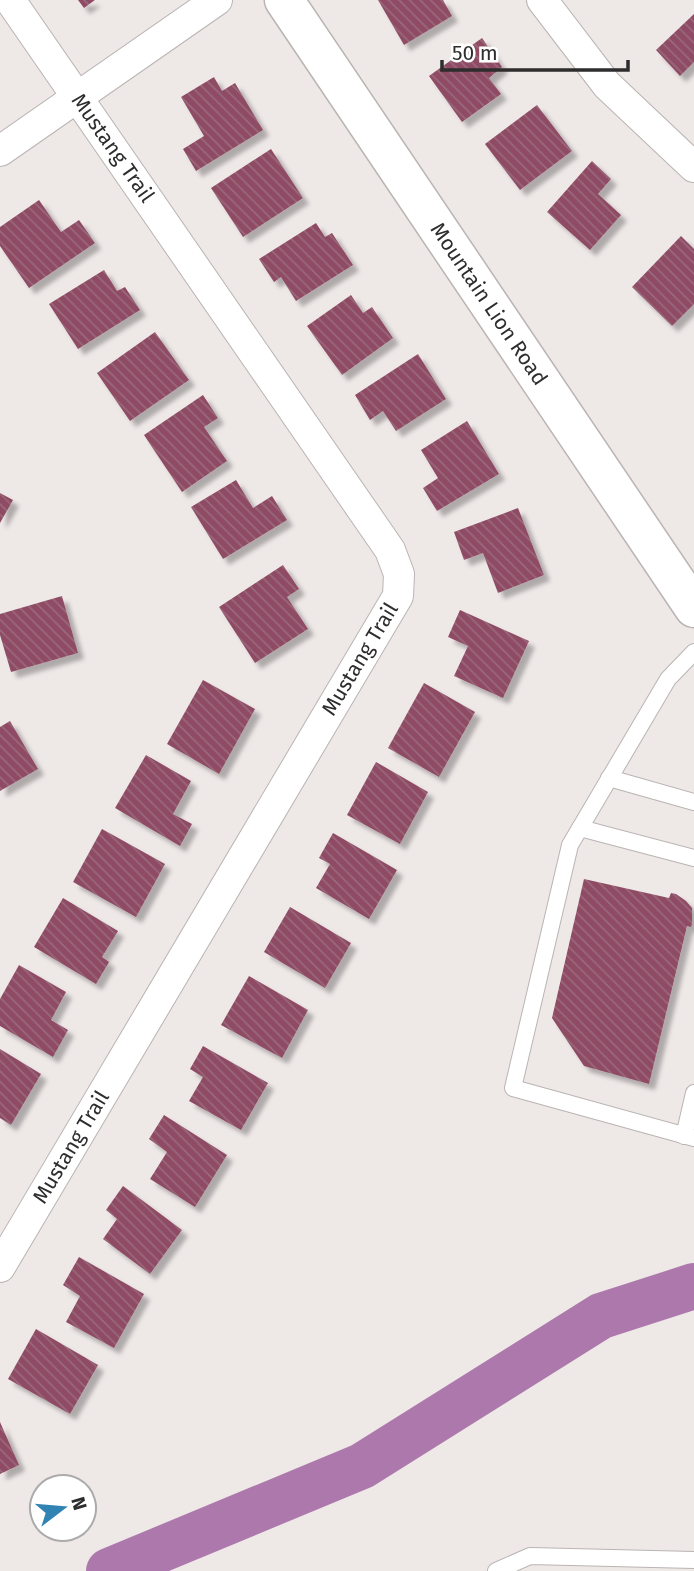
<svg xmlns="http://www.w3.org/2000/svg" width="694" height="1571" viewBox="0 0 694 1571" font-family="'Fira Sans',sans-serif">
  <defs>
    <pattern id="building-back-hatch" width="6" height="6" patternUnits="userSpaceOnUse" patternTransform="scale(1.75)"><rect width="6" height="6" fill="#8e4b64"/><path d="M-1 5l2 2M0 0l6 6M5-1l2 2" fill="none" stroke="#9a687b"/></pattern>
    <filter id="shadow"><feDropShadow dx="6" dy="6" stdDeviation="2" flood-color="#0004"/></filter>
  </defs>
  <rect width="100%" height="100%" fill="#eee8e7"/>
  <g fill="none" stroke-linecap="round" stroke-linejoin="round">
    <path stroke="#ad79ac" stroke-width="46" d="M 109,1571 L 362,1466 L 601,1316 L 694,1286"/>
  </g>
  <g fill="url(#building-back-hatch)" filter="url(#shadow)">
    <path d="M 78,0 L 95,0 L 84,8 Z"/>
    <path d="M 378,0 L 443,0 L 452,16 L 404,45 Z"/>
    <path d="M 694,14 L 694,62 L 680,76 L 656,50 Z"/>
    <path d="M 482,38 L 502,67 L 489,78 L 501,94 L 462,122 L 429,76 Z"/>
    <path d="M 214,77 L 222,91 L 235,83 L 263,130 L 196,171 L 183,149 L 204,136 L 181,97 Z"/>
    <path d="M 537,105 L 572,151 L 520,190 L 485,144 Z"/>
    <path d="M 271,149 L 303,198 L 243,237 L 211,188 Z"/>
    <path d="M 592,161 L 611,179 L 598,194 L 621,215 L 590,250 L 547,212 Z"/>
    <path d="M 39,200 L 61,232 L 79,220 L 95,243 L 29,288 L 0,246 L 0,227 Z"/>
    <path d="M 316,223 L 325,237 L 332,233 L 353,265 L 296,301 L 281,277 L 274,282 L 259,259 Z"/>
    <path d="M 681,236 L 694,249 L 694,304 L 672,326 L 632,287 Z"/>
    <path d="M 104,270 L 117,291 L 125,287 L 140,310 L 78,349 L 49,304 Z"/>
    <path d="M 351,295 L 363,313 L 372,307 L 393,338 L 342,375 L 307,326 Z"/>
    <path d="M 155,332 L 189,380 L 130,421 L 97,373 Z"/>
    <path d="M 418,354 L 446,399 L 396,431 L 383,411 L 370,420 L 355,395 Z"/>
    <path d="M 203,395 L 218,418 L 204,427 L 227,461 L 182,492 L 144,435 Z"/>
    <path d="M 467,421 L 499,474 L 437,511 L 423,488 L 438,478 L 421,450 Z"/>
    <path d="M 236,480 L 253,508 L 272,496 L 287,520 L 223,559 L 191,507 Z"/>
    <path d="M 0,493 L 13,500 L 0,523 Z"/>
    <path d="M 518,508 L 544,575 L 498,593 L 483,553 L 464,560 L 454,532 Z"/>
    <path d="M 283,565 L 299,589 L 287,597 L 308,629 L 255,663 L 219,607 Z"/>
    <path d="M 62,596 L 78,653 L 11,672 L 0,635 L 0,614 Z"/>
    <path d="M 460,610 L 529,641 L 503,698 L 454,676 L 468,646 L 448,637 Z"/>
    <path d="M 203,680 L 255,709 L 219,774 L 167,744 Z"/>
    <path d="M 424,683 L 475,712 L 439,777 L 388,748 Z"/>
    <path d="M 10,721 L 38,769 L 0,791 L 0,727 Z"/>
    <path d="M 146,755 L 191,781 L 173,814 L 192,824 L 180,846 L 115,808 Z"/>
    <path d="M 376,762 L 428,792 L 400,844 L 347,815 Z"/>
    <path d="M 102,829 L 165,864 L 136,917 L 73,882 Z"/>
    <path d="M 333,833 L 397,870 L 369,919 L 316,888 L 330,864 L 319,858 Z"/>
    <path d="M 584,879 L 669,898 L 671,893 L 676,894 L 686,901 L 692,908 L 692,924 L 691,927 L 687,926 L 649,1084 L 584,1066 L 552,1018 Z"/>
    <path d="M 63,898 L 118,931 L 102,957 L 109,962 L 96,984 L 34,947 Z"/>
    <path d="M 290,907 L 351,943 L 325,988 L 264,952 Z"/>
    <path d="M 19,965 L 66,992 L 51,1020 L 68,1030 L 53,1057 L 0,1026 L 0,999 Z"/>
    <path d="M 249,976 L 308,1010 L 282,1058 L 221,1025 Z"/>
    <path d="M 203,1046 L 268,1083 L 241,1130 L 189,1101 L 203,1077 L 190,1069 Z"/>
    <path d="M 0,1049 L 41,1074 L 11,1125 L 0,1118 Z"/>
    <path d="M 164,1115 L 227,1155 L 195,1207 L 150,1179 L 167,1152 L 149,1139 Z"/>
    <path d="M 123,1186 L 182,1230 L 150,1274 L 103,1239 L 117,1219 L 106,1210 Z"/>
    <path d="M 79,1257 L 144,1294 L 114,1348 L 66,1322 L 80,1296 L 63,1285 Z"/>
    <path d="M 36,1329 L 98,1365 L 70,1414 L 8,1379 Z"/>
    <path d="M 0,1422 L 19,1465 L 0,1474 Z"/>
  </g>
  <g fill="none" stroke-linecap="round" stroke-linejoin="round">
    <defs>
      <g id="lane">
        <path d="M 694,652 L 668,679 L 570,845 L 513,1088 L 694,1138"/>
        <path d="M 609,778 L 694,802"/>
        <path d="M 580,828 L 694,858"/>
        <path d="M 684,1136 L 694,1093"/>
        <path d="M 496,1571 L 530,1556 L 694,1560"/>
      </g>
      <g id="street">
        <path d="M 542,0 L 607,85 L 694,167"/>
        <path d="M 0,151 L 217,0"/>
        <path d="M 0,1267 L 398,596 L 399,574 L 390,550 L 10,0"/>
      </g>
      <path id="secondary" d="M 284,0 L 694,608"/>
    </defs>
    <use href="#lane" stroke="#bab4b3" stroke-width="18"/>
    <use href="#street" stroke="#bab4b3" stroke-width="32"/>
    <use href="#secondary" stroke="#bab4b3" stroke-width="41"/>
    <use href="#lane" stroke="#fff" stroke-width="16"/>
    <use href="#street" stroke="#fff" stroke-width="30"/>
    <use href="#secondary" stroke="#fff" stroke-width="38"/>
  </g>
  <g text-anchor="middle" stroke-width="7" stroke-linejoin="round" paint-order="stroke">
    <g font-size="21" fill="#2e2c2c" stroke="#fff">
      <text transform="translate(113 148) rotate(55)" y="7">Mustang Trail</text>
      <text transform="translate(489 304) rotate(56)" y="7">Mountain Lion Road</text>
      <text transform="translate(360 659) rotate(-59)" y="7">Mustang Trail</text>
      <text transform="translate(71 1147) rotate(-59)" y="7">Mustang Trail</text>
    </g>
  </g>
  <g transform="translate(63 1508) rotate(74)"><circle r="33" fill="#ffffff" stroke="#ababab" stroke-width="2"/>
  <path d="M0-5L12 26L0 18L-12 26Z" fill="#3083b3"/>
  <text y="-10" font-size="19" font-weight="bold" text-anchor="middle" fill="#2e2c2c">N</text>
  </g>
  <path d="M442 60v10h186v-10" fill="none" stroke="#2e2c2c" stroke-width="3.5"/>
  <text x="452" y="60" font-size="21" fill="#2e2c2c" stroke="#ffffff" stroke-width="5" paint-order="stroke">50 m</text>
</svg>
